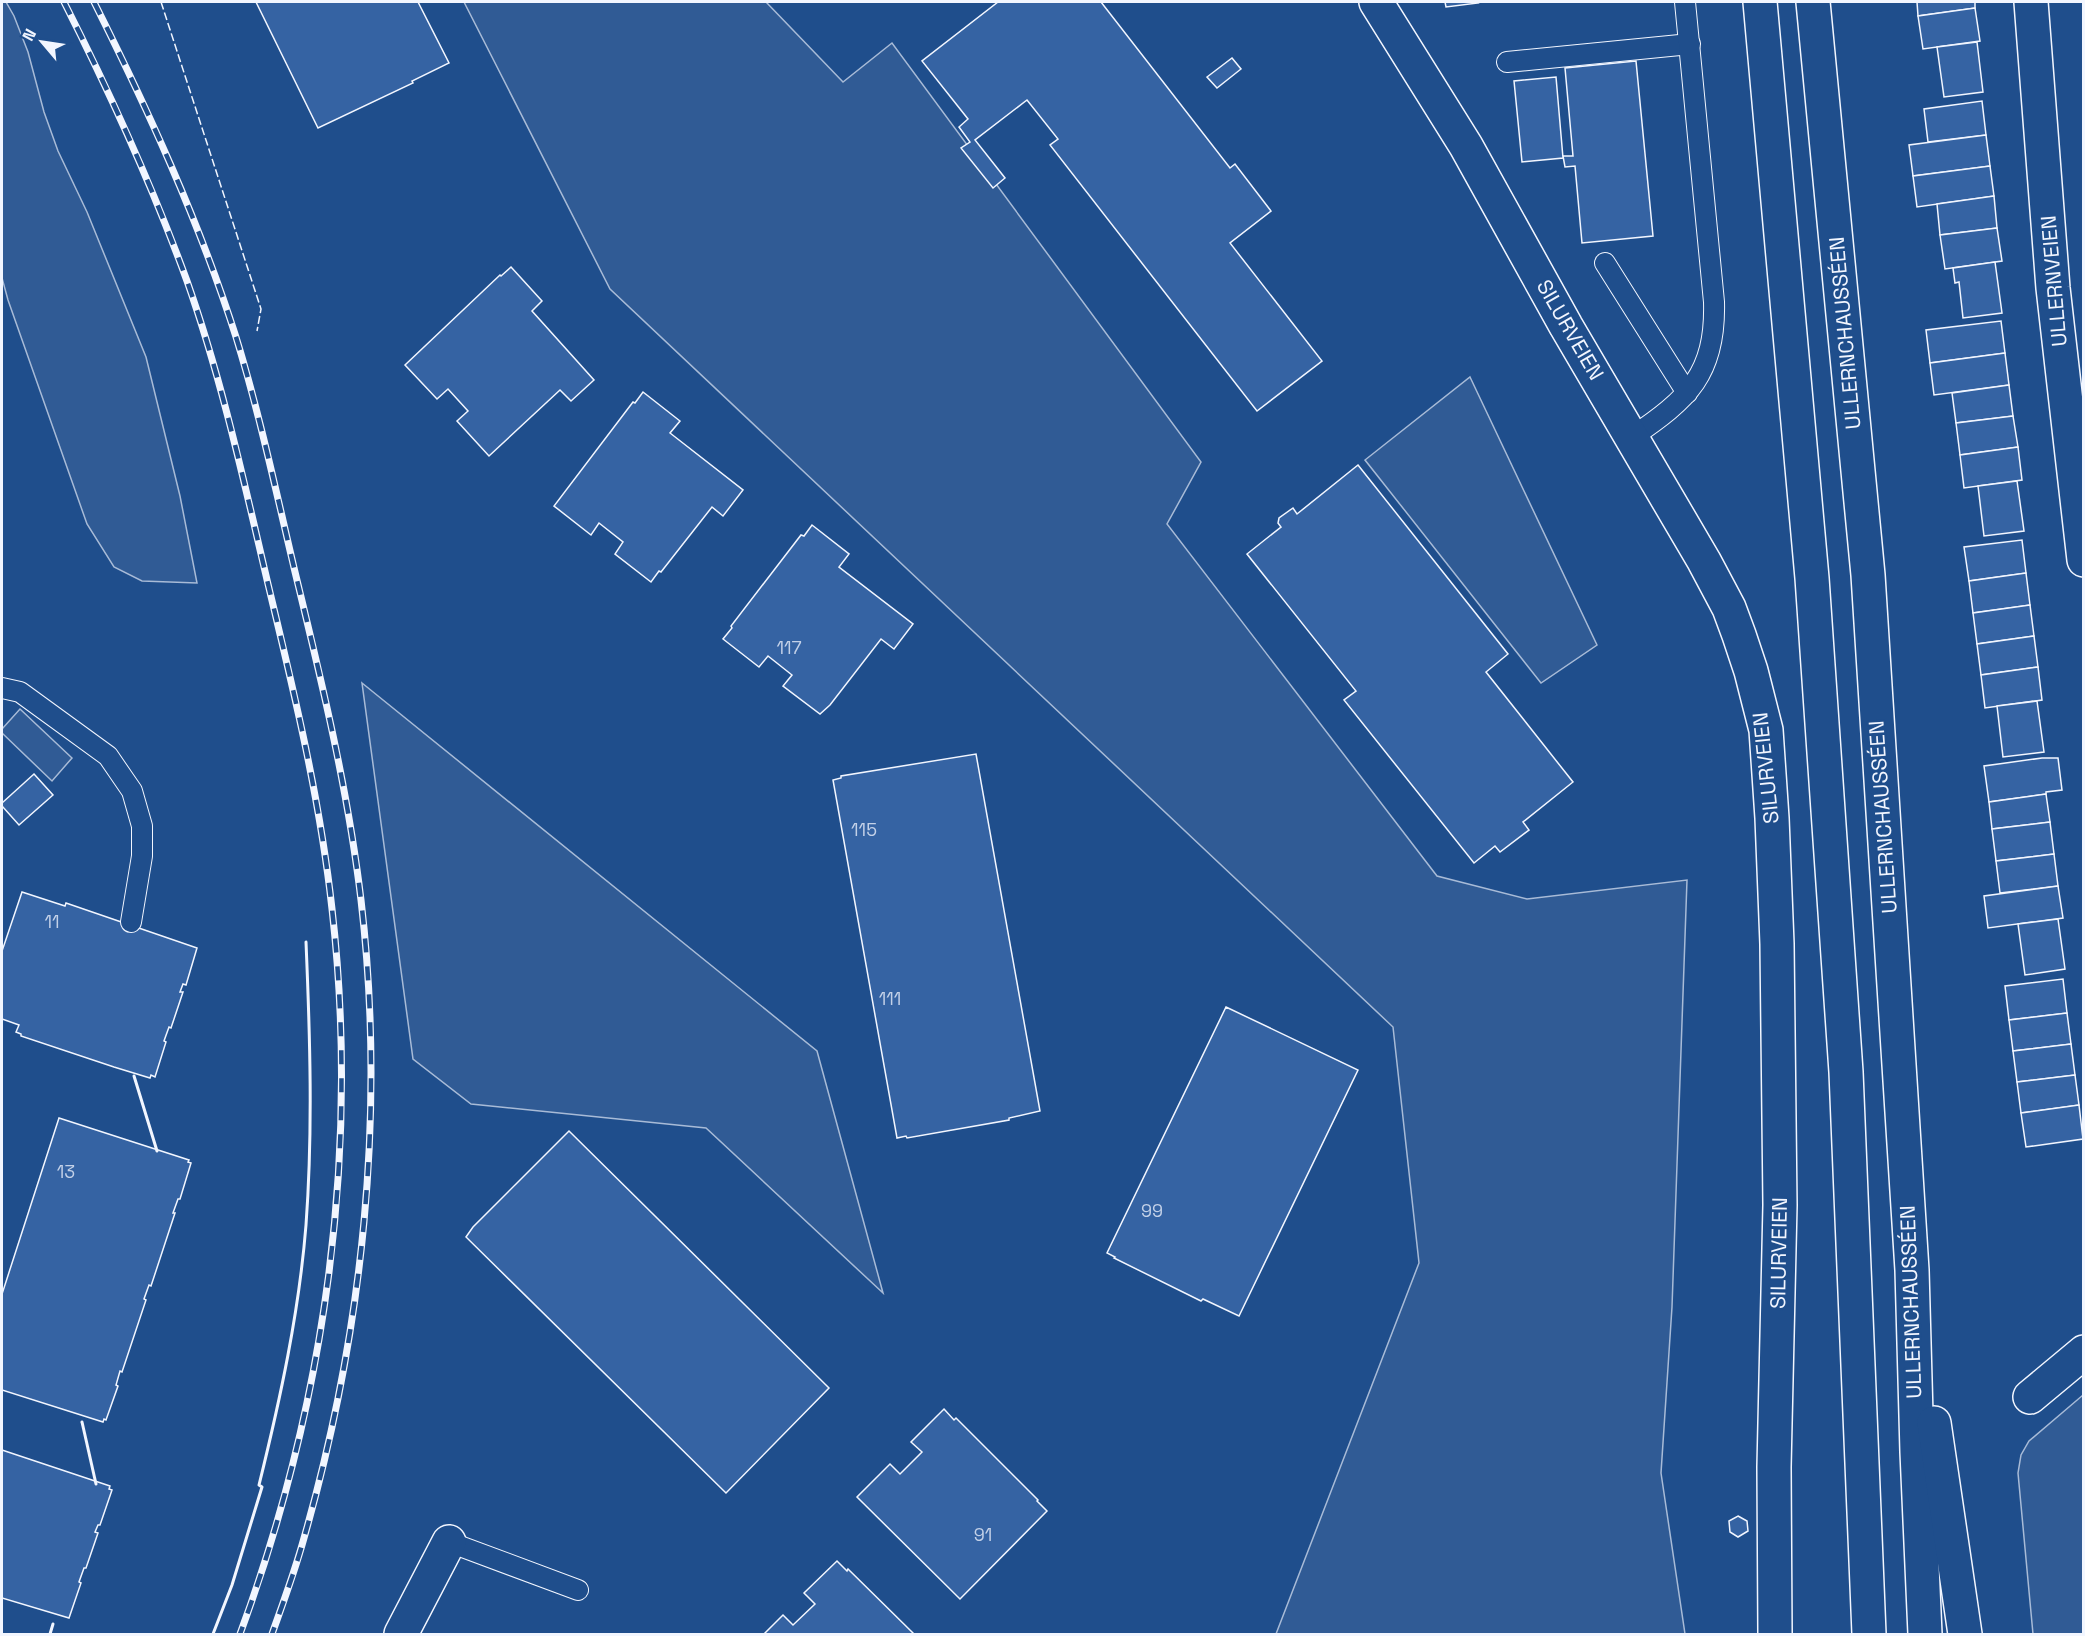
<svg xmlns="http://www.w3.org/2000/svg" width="2085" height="1636" viewBox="0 0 2085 1636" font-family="'Space Grotesk',sans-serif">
  <rect width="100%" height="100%" fill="#1f4e8c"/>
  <g fill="#305b95" stroke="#a8bbd7" stroke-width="1.5">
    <path d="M 2,2 L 6,2 L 14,16 L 28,52 L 44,112 L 58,151 L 87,212 L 146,357 L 180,496 L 197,583 L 142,581 L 114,567 L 87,524 L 8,300 L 2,278 Z"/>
    <path d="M 464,2 L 766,2 L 843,82 L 892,43 L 1201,462 L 1167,524 L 1437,876 L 1527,899 L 1687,880 L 1672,1307 L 1661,1473 L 1685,1634 L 1276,1634 L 1419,1263 L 1393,1027 L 610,289 Z"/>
    <path d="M 1470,377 L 1597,645 L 1541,683 L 1365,460 Z"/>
    <path d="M 362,683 L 817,1051 L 883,1293 L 706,1128 L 471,1104 L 413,1059 Z"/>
    <path d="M 20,709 L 72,758 L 52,781 L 2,733 L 2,729 Z"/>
    <path d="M 2083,1395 L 2083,1634 L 2033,1634 L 2018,1473 L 2021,1455 L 2029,1441 Z"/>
  </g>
  <g fill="#3563a3" stroke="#f2f6ff" stroke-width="1.5">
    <path d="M 256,2 L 418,2 L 449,63 L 412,81 L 413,83 L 318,128 Z"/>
    <path d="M 998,2 L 1101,2 L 1230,168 L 1235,164 L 1271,211 L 1230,243 L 1322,361 L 1257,411 L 1050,145 L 1058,139 L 1027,100 L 975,140 L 1005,178 L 993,188 L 961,148 L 970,142 L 959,127 L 968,119 L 922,61 Z"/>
    <path d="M 1445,2 L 1477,2 L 1478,3 L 1446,7 Z"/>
    <path d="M 1917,2 L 1975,2 L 1975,8 L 1918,16 Z"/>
    <path d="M 1975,8 L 1980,41 L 1923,49 L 1918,16 Z"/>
    <path d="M 1977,42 L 1983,92 L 1944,97 L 1937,47 Z"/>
    <path d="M 1232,58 L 1241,69 L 1217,88 L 1207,77 Z"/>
    <path d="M 1636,61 L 1653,236 L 1582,243 L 1575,166 L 1565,167 L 1563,156 L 1573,156 L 1565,68 Z"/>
    <path d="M 1556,77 L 1563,158 L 1522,162 L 1514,81 Z"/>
    <path d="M 1982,101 L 1986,135 L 1928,142 L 1924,109 Z"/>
    <path d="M 1986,135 L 1990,166 L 1913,176 L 1909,145 Z"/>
    <path d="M 1990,166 L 1994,196 L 1917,207 L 1913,176 Z"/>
    <path d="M 1994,196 L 1997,228 L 1940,235 L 1937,204 Z"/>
    <path d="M 1997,228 L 2002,261 L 1945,269 L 1940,235 Z"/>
    <path d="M 1995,262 L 2002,313 L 1963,318 L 1959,282 L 1955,283 L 1953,268 Z"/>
    <path d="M 511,267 L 542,301 L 532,311 L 594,380 L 571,401 L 560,390 L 489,456 L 457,421 L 468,411 L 448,389 L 437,399 L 405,365 L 500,275 L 501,276 Z"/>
    <path d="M 2001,321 L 2005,353 L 1930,363 L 1926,330 Z"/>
    <path d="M 2005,353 L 2009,385 L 1934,395 L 1930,363 Z"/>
    <path d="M 2009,385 L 2013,416 L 1956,423 L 1952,393 Z"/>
    <path d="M 643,392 L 680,421 L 670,433 L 743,490 L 723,516 L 712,507 L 661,572 L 659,571 L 651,582 L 615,554 L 623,542 L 599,523 L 591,535 L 554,506 L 633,402 L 635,403 Z"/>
    <path d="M 2013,416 L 2018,447 L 1960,455 L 1956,423 Z"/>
    <path d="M 2018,447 L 2022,480 L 1964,488 L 1960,455 Z"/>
    <path d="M 1358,465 L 1508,654 L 1486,672 L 1573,782 L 1523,822 L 1529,830 L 1500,852 L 1495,846 L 1474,863 L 1344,700 L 1356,691 L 1247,554 L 1281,527 L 1278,523 L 1279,518 L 1293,508 L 1297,514 Z"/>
    <path d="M 2017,481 L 2024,531 L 1984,536 L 1978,486 Z"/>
    <path d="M 812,525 L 849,554 L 839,567 L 913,624 L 894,649 L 881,639 L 830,705 L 820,714 L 783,686 L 792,675 L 768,656 L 759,667 L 723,639 L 732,628 L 731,626 L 801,535 L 804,536 Z"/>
    <path d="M 2022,540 L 2026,573 L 1969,581 L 1964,547 Z"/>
    <path d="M 2026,573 L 2030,605 L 1973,613 L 1969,581 Z"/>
    <path d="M 2030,605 L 2034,636 L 1977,644 L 1973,613 Z"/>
    <path d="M 2034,636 L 2038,667 L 1981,675 L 1977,644 Z"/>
    <path d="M 2038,667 L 2042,700 L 1985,708 L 1981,675 Z"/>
    <path d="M 2037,701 L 2044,752 L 2003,757 L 1997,706 Z"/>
    <path d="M 976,754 L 1040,1111 L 1009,1118 L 1009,1120 L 907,1138 L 906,1136 L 897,1138 L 833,780 L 841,778 L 841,776 Z"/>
    <path d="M 2042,758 L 2058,758 L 2062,790 L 2046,792 L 2046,794 L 1989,802 L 1984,766 Z"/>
    <path d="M 34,774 L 53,795 L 19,825 L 2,806 L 2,803 Z"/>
    <path d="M 2046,794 L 2050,822 L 1992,829 L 1989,802 Z"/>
    <path d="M 2050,822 L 2054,854 L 1996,861 L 1992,829 Z"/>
    <path d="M 2054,854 L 2058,886 L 2000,893 L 1996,861 Z"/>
    <path d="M 2058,886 L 2063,918 L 1988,928 L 1984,896 Z"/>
    <path d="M 22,892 L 65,906 L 66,903 L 197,948 L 186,985 L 183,984 L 180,992 L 183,992 L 171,1028 L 169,1027 L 164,1041 L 166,1042 L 155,1077 L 151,1075 L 150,1078 L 114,1067 L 21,1036 L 21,1034 L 16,1032 L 19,1025 L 2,1019 L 2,951 Z"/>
    <path d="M 2058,919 L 2065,969 L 2025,975 L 2018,924 Z"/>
    <path d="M 2063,979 L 2067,1013 L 2009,1020 L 2005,986 Z"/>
    <path d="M 1226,1007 L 1358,1070 L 1239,1316 L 1203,1299 L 1201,1301 L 1114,1258 L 1115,1257 L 1107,1253 Z"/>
    <path d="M 2067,1013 L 2071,1044 L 2013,1051 L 2009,1020 Z"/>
    <path d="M 2071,1044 L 2075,1075 L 2017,1082 L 2013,1051 Z"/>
    <path d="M 2075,1075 L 2079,1105 L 2021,1113 L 2017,1082 Z"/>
    <path d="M 2079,1105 L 2083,1139 L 2026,1147 L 2021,1113 Z"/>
    <path d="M 59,1118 L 189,1160 L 188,1162 L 191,1163 L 180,1199 L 178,1199 L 173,1213 L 175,1213 L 151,1286 L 149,1285 L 144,1299 L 146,1300 L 122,1372 L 120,1371 L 116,1385 L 118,1386 L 106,1420 L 104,1419 L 103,1422 L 2,1390 L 2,1294 Z"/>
    <path d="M 569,1131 L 829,1388 L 726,1493 L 466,1237 L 473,1227 Z"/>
    <path d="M 944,1409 L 954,1420 L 956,1418 L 1038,1500 L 1037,1501 L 1047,1511 L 960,1599 L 857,1497 L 890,1464 L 900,1474 L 922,1452 L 911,1442 Z"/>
    <path d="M 2,1450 L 110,1486 L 109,1489 L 112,1490 L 100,1525 L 98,1525 L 95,1532 L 98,1533 L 86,1568 L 84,1568 L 79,1582 L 81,1583 L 69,1618 L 2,1598 Z"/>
    <path d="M 1738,1516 L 1747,1521 L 1748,1531 L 1738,1537 L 1730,1532 L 1729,1521 Z"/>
    <path d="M 837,1561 L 847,1571 L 848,1569 L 914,1634 L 764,1634 L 783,1615 L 793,1625 L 815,1604 L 804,1593 Z"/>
  </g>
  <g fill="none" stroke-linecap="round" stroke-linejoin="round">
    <defs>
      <g id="service">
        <path d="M 1507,62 L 1690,44"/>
        <path d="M 1605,263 L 1687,393"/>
        <path d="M 1632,437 C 1688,399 1716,374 1714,302 L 1685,2"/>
        <path d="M 2,688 L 20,692 L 108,756 L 132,791 L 142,826 L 142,856 L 131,922"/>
        <path d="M 449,1542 L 578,1590"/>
      </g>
      <g id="minor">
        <path d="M 1376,2 L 1466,146 L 1566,326 L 1704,561 L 1729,608 L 1739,635 L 1751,671 L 1766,730 L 1772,818 L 1777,944 L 1780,1205 L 1774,1467 L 1775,1634"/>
        <path d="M 2031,2 L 2053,288 L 2084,560"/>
        <path d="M 2030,1397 L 2084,1352"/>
        <path d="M 401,1634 L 449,1542"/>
      </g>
      <g id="trunk">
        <path d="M 1760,2 L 1812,578 L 1846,1072 L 1869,1634"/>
        <path d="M 1813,2 L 1868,575 L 1912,1270 L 1917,1452 L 1925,1634"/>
        <path d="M 1934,1423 L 1965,1634"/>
      </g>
    </defs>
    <use href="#service" stroke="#f2f6ff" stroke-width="22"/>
    <use href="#minor" stroke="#f2f6ff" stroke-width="36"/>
    <use href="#trunk" stroke="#f2f6ff" stroke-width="36"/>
    <use href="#service" stroke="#1f4e8c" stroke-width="20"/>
    <use href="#minor" stroke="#1f4e8c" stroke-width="33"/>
    <use href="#trunk" stroke="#1f4e8c" stroke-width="33"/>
    <defs>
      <g id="rail">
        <path d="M 64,2 C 110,93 152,185 187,281 C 222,380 244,482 268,584 C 294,692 320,799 332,909 C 360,1154 325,1404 240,1634"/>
        <path d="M 94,2 C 148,110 199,221 236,337 C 260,415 277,496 296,576 C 322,683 348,790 361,900 C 386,1113 363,1332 304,1538 C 295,1571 283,1603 272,1634"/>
      </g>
    </defs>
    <use href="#rail" stroke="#f2f6ff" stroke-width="7"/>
    <use href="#rail" stroke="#1f4e8c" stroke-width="4.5" stroke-dasharray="14" stroke-linecap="butt"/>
    <path stroke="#f2f6ff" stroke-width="1.5" stroke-dasharray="8 3" stroke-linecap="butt" d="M 161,2 L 261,309 L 257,331"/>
    <g stroke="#f2f6ff" stroke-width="3">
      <path d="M 134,1076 L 157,1151"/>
      <path d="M 82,1422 L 96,1484"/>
      <path d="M 50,1634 L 53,1624"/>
      <path d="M 213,1634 L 232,1585 L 262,1487 L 259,1485 C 280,1400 299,1313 306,1225 C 313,1130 310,1036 306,942"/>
    </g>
  </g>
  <g text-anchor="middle" stroke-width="4.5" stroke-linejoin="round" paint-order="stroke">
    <g font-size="18" fill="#c3d1e8">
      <text x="789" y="654">117</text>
      <text x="864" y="836">115</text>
      <text x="52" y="928">11</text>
      <text x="890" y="1005">111</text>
      <text x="66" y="1178">13</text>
      <text x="1152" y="1217">99</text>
      <text x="983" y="1541">91</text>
    </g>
    <g font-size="21" fill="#f2f6ff" stroke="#1f4e8c">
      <text transform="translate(2054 281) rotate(-95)" y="7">ULLERNVEIEN</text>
      <text transform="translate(1570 330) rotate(60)" y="7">SILURVEIEN</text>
      <text transform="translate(1845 333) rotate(-95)" y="7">ULLERNCHAUSSÉEN</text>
      <text transform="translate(1766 768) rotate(-96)" y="7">SILURVEIEN</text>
      <text transform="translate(1883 817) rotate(-94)" y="7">ULLERNCHAUSSÉEN</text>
      <text transform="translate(1779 1253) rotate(-89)" y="7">SILURVEIEN</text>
      <text transform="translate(1911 1302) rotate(-92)" y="7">ULLERNCHAUSSÉEN</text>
    </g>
  </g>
  <rect width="2085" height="1636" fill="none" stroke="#f2f6ff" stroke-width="6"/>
  <g transform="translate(42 42) rotate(299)" stroke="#1f4e8c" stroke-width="4.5" paint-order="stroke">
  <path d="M0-4.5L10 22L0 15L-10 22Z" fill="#f2f6ff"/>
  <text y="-9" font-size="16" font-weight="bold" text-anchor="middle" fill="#f2f6ff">N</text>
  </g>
</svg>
